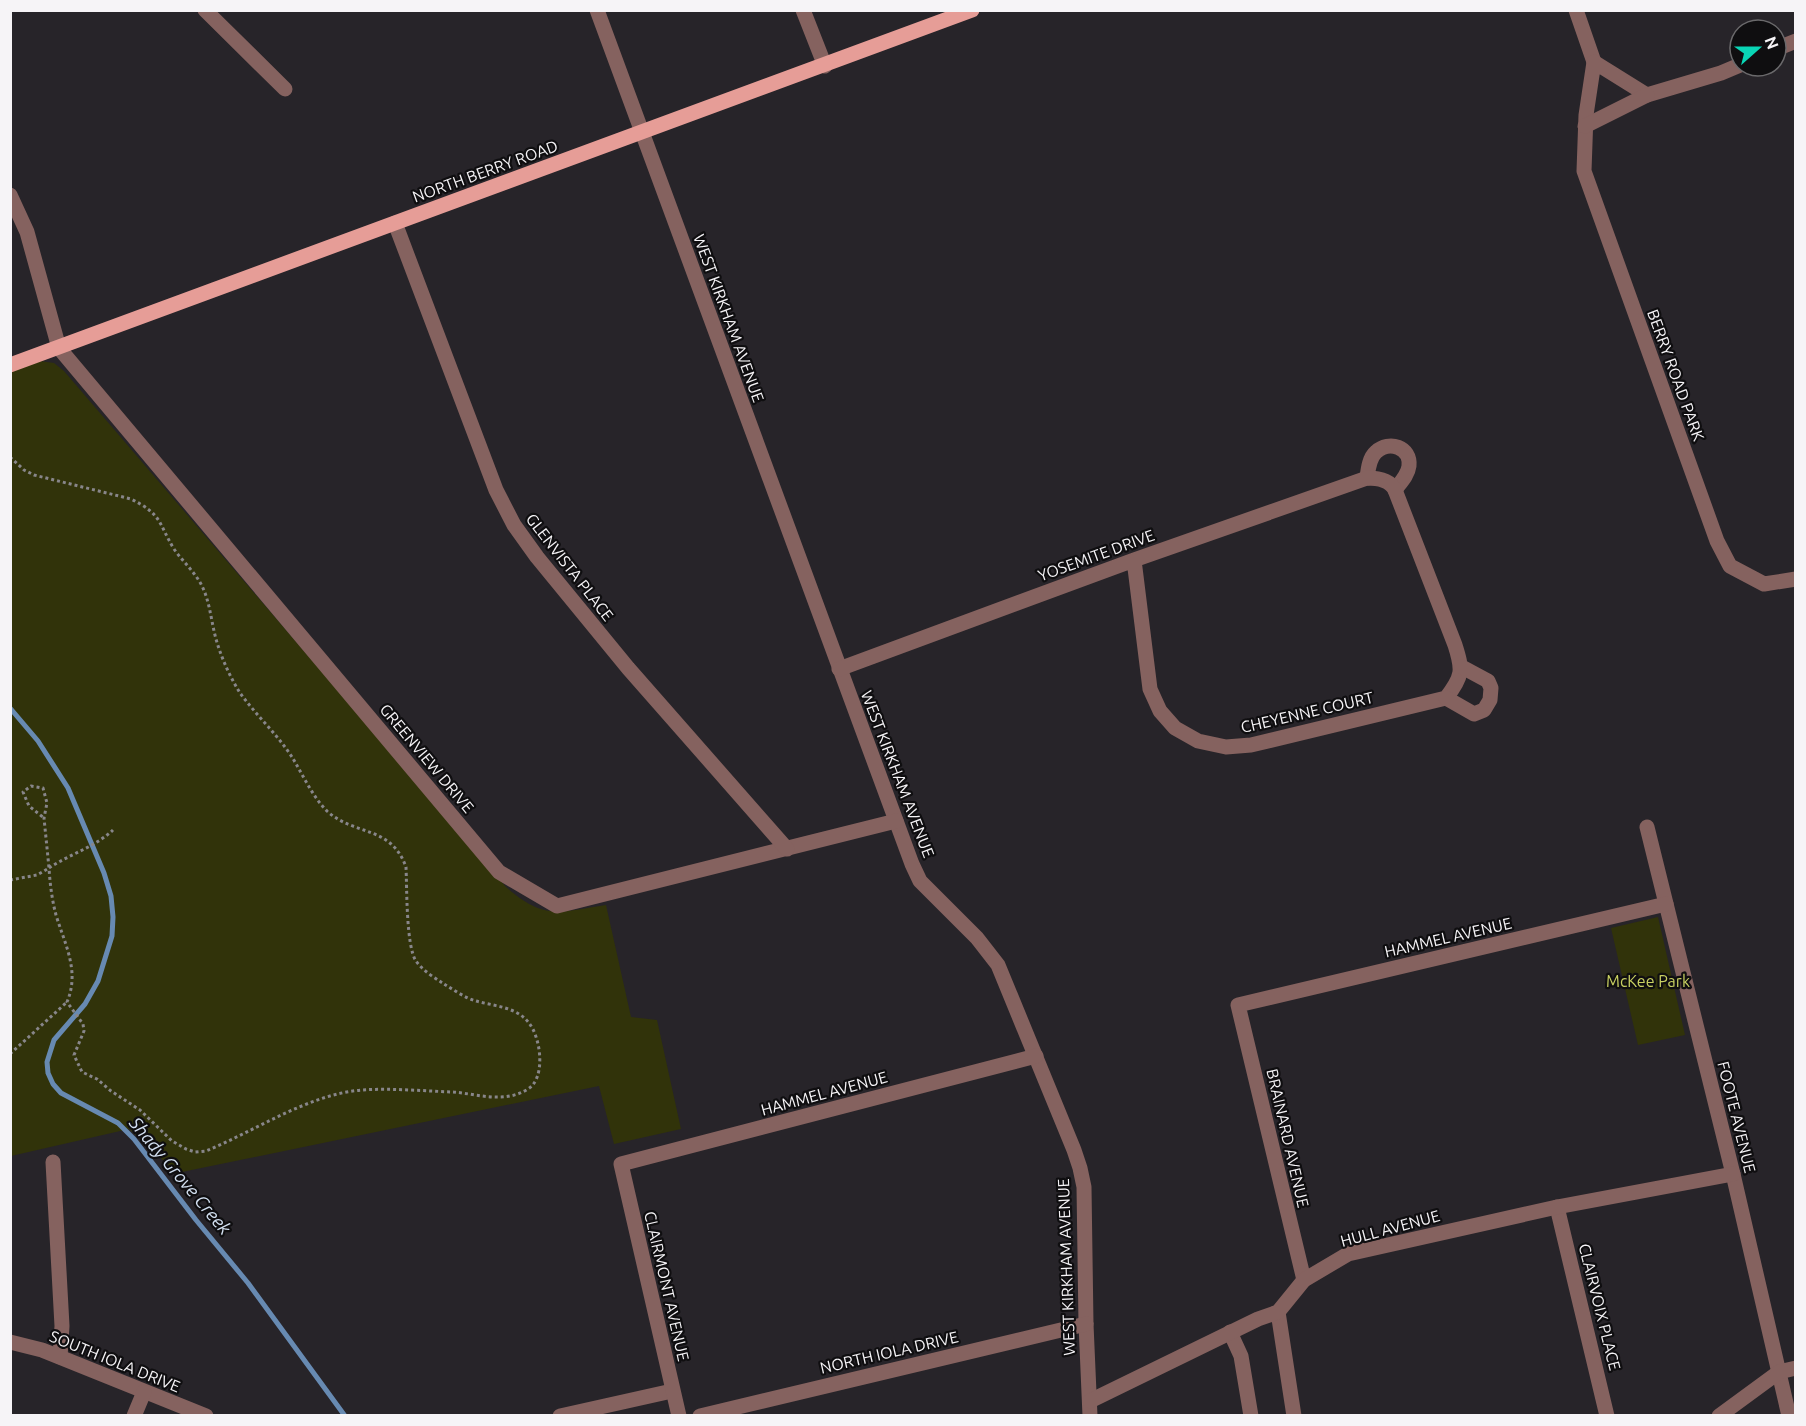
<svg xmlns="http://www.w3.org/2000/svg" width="1806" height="1426" viewBox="0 0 1806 1426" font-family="Ubuntu,sans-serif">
  <rect width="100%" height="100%" fill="#272429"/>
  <g fill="#31330a">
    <path d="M 40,361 L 54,363 L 64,371 L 506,887 C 545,921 559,912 606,905 L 631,1017 L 657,1020 L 681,1129 L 614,1144 L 599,1086 L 177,1173 L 129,1129 L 11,1156 L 10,372 Z"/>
    <path d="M 1658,917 L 1685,1035 L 1638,1045 L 1611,928 Z"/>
  </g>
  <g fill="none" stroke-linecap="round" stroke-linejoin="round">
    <path stroke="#678ab2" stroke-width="5" d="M 10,708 L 38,741 L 68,788 L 104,873 L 111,896 L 113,917 L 112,936 L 98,981 L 85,1004 L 54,1040 L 47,1062 L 48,1073 L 53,1084 L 61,1093 L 118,1123 L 134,1139 L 196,1220 L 248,1283 L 345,1416"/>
    <g stroke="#88868a" stroke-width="3" stroke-dasharray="3 3" stroke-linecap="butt">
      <path d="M 10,457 L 24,470 L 34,475 L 131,499 C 163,515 158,523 174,549 C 183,562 195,572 202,586 C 210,602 211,621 216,639 C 221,657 230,677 240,693 C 256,715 277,734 292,757 C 303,775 312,796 327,811 C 354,836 391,825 406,867 C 407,888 406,946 416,961 C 423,971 435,978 444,984 C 454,990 465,998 476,1001 C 494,1006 517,1007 529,1023 C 541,1038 546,1078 528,1089 C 504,1104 478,1094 453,1092 C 423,1091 392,1088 362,1090 C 309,1094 255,1131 206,1151 L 195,1152 L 186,1149 L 172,1141 L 140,1110 L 111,1091 L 97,1079 L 82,1072 L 74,1055 L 84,1031 L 83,1024 L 67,1002 C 80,971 65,945 56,915 C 52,900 50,884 49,868 C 70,854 95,847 113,830"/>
      <path d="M 10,880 L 37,875 L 49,868 L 44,818 L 47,803 L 43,788 L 31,786 L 23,792 L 29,806 L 44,818"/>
      <path d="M 10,1054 L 67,1002"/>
    </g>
    <g stroke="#85625f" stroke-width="15">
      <path d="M 205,10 L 285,89"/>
      <path d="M 597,10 L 912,864 L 920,881 L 977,938 L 998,965 L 1074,1150 L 1080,1168 L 1084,1187 L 1086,1324 L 1090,1416"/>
      <path d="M 803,10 L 825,66"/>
      <path d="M 1576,10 L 1594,62"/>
      <path d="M 1776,49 L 1796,41"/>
      <path d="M 1740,65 L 1721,73 L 1647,95 L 1594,62 L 1586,115 L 1584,171 L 1717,541 L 1730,566 L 1764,584 L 1796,579"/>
      <path d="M 1585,126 L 1647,95"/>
      <path d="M 10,195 L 27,232 L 59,348 L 499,872 L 557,906 L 896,821"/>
      <path d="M 395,223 L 496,490 L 514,525 L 537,557 L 628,668 L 787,849"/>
      <path d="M 1367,478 C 1368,470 1369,458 1376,452 C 1389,440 1411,447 1409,466 C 1408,475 1400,483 1395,490"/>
      <path d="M 839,669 L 1134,560 L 1367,478 C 1377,478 1390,480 1395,490 L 1455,645 C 1463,670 1463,676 1446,698 L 1251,745 L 1226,747 L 1198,741 L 1175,728 L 1160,711 L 1150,689 L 1134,560"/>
      <path d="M 1446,698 L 1474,714 L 1484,710 L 1490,700 L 1491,688 L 1488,681 L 1462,667"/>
      <path d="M 1647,827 L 1733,1174 L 1789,1416"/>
      <path d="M 53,1162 L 62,1326 L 60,1357"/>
      <path d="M 1557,1207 L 1607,1416"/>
      <path d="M 1304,1280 L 1238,1005 L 1666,904"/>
      <path d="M 1278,1312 L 1294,1416"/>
      <path d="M 1230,1332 L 1241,1356 L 1251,1416"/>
      <path d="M 10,1342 L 42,1350 L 206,1416"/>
      <path d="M 1090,1401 L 1258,1319 L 1278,1312 L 1304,1280 L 1348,1254 L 1557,1207 L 1733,1174"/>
      <path d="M 134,1416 L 144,1392"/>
      <path d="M 560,1416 L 672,1391"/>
      <path d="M 679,1416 L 621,1164 L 1036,1056"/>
      <path d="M 700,1416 L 1086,1324"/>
      <path d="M 1719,1416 L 1779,1372 L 1796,1368"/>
    </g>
    <path stroke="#e69d97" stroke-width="15" d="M 10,365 L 972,10"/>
  </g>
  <g text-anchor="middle" stroke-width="4.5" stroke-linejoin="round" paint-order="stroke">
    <g font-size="16" fill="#f6f4f7" stroke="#0f0e10">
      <text transform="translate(485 171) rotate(-20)" y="6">NORTH BERRY ROAD</text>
      <text transform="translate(729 318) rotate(70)" y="6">WEST KIRKHAM AVENUE</text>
      <text transform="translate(1676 375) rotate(70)" y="6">BERRY ROAD PARK</text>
      <text transform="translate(1096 555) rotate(-20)" y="6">YOSEMITE DRIVE</text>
      <text transform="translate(570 567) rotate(52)" y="6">GLENVISTA PLACE</text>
      <text transform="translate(1307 712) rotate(-13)" y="6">CHEYENNE COURT</text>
      <text transform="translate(427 758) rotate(50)" y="6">GREENVIEW DRIVE</text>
      <text transform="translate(898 774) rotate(69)" y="6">WEST KIRKHAM AVENUE</text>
      <text transform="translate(1448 937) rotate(-13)" y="6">HAMMEL AVENUE</text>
      <text transform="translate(824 1093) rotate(-15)" y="6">HAMMEL AVENUE</text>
      <text transform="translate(1737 1117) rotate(76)" y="6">FOOTE AVENUE</text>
      <text transform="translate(1288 1138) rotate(77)" y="6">BRAINARD AVENUE</text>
      <text transform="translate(1390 1228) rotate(-15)" y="6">HULL AVENUE</text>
      <text transform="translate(1066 1267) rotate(-92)" y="6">WEST KIRKHAM AVENUE</text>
      <text transform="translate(667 1286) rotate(77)" y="6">CLAIRMONT AVENUE</text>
      <text transform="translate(1600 1307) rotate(76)" y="6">CLAIRVOIX PLACE</text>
      <text transform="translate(889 1352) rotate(-13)" y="6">NORTH IOLA DRIVE</text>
      <text transform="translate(115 1361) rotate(22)" y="6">SOUTH IOLA DRIVE</text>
    </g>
    <g font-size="16" fill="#c9d162" stroke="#0f0e10">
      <text x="1648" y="987">McKee Park</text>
    </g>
    <g font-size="18" font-style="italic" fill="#d3e0f1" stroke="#0f0e10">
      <text transform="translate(180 1176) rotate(50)" y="6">Shady Grove Creek</text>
    </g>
  </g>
  <rect width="1806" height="1426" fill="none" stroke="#f6f4f7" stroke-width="24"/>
  <g transform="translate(1758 48) rotate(69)"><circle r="28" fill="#0f0e10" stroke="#6b6a6c" stroke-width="1.5"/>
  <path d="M0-4.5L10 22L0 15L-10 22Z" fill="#09d5b5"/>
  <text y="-9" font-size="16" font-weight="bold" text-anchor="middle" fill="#f6f4f7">N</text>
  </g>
</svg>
